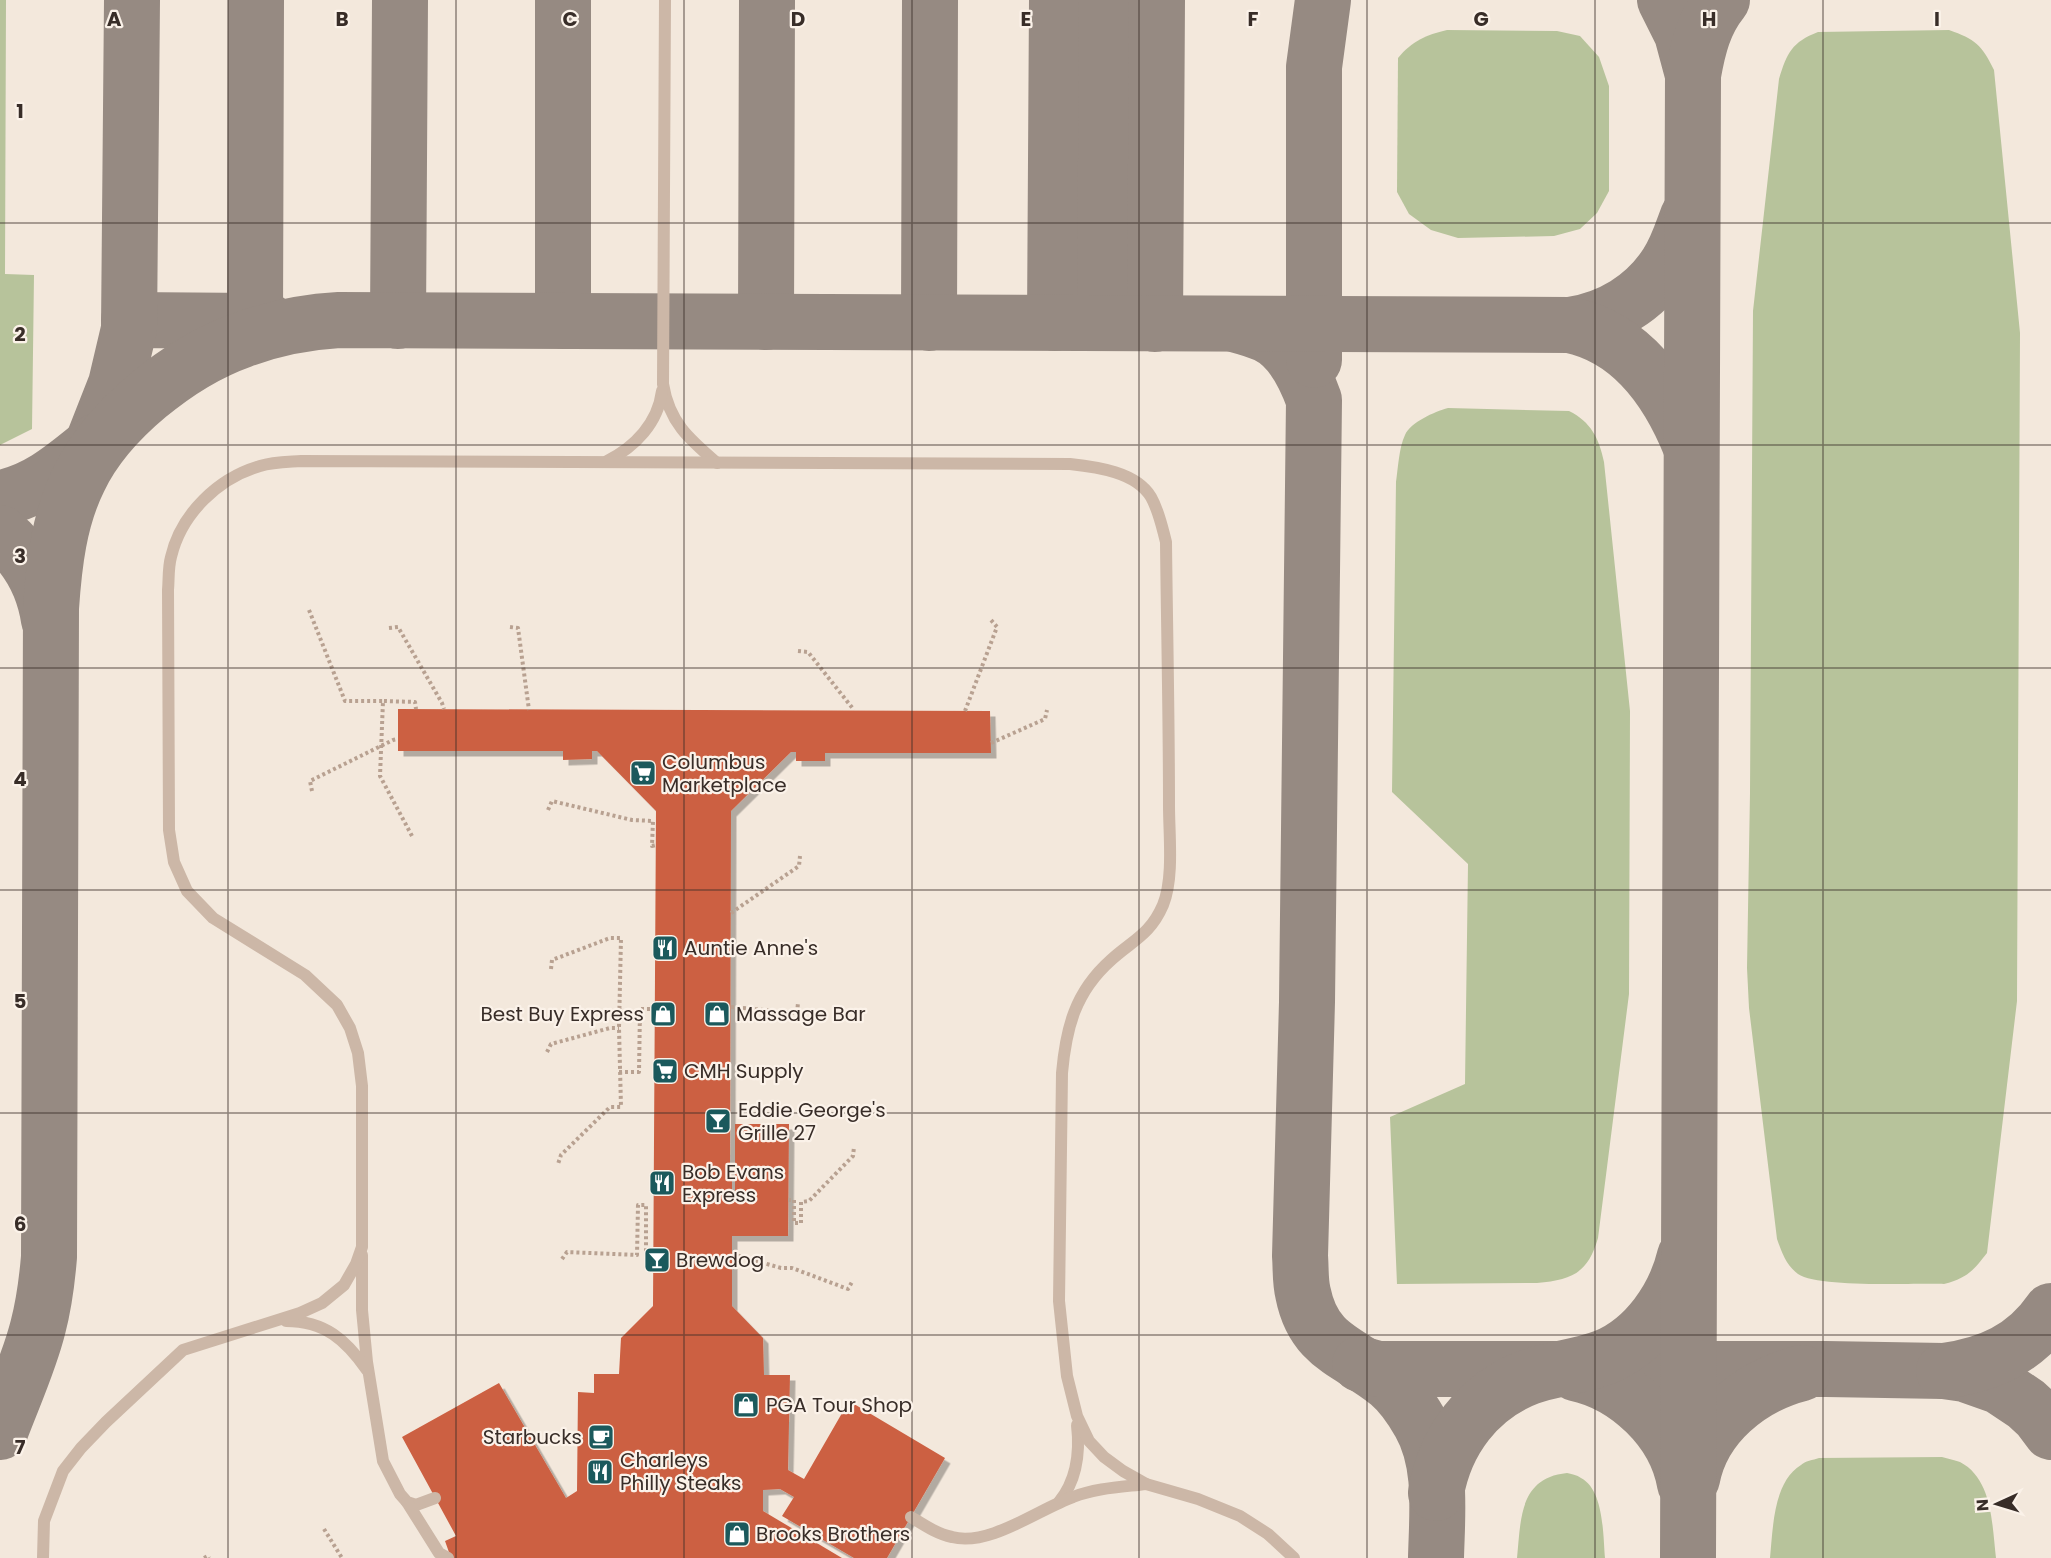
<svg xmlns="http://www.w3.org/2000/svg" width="2051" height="1558" viewBox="0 0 2051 1558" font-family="Poppins,sans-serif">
  <defs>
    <filter id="shadow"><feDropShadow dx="5.5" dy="5.5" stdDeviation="0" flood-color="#0004"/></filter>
  </defs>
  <rect width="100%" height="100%" fill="#f3e8dc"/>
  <g fill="#b7c39b">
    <path d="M 0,0 L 6,0 L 5,274 L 34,275 L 32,429 L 0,445 Z"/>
    <path d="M 1447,30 L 1557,31 L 1580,36 L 1599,57 L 1609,86 L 1609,191 L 1597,213 L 1580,229 L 1554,236 L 1458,238 L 1431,230 L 1409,214 L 1397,192 L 1398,58 C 1412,41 1426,35 1447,30 Z"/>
    <path d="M 1949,30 C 1975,39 1982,45 1994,70 L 2020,333 L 2017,1001 L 1987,1253 C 1973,1271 1967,1278 1944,1284 C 1915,1283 1818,1288 1798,1274 C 1786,1265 1782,1253 1777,1239 L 1749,1008 L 1747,968 L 1750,793 L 1753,311 L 1779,79 C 1787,53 1792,42 1818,32 Z"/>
    <path d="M 1448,408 L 1569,411 C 1591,422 1599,438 1604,462 L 1630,711 L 1629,994 L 1598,1238 C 1588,1273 1572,1280 1537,1283 L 1397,1284 L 1390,1117 L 1465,1084 L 1468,864 L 1392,792 L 1396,482 C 1398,469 1399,447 1405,435 C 1411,422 1434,412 1448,408 Z"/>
    <path d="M 1942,1457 C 1948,1459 1955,1460 1960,1462 C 1993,1479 1992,1526 1996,1558 L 1770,1558 C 1773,1529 1773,1482 1801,1465 C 1805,1461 1813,1460 1819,1458 Z"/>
    <path d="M 1567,1473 C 1571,1474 1577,1475 1581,1478 C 1604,1490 1603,1535 1605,1558 L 1517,1558 C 1521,1519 1519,1478 1567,1473 Z"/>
  </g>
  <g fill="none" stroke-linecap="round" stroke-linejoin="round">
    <g stroke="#968a82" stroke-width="56">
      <path d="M 1665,0 L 1682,34 L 1693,75"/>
      <path d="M 129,320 L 268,321"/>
      <path d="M 255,321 L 256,0"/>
      <path d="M 398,321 L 400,0"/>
      <path d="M 563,321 L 563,0"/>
      <path d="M 766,322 L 767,0"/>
      <path d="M 929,323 L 930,0"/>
      <path d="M 1055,323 L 1057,0"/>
      <path d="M 1105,323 L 1107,0"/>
      <path d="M 1155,324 L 1157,0"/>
      <path d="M 1234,324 C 1245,327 1257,330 1267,335 C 1292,347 1305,375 1314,400 L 1307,1002 L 1300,1256 C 1301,1268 1300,1281 1303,1293 C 1314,1349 1352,1352 1389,1383 C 1401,1393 1412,1409 1420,1423 C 1443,1463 1437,1514 1436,1558"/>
      <path d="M 1570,325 C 1610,319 1645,298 1667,264 C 1677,249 1682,232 1688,216"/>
      <path d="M 1314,360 L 1314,67 L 1323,0"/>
      <path d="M 94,440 L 116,384 L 129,329 L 132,0"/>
      <path d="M 0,498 C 39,491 67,465 97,441"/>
      <path d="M 0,533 C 27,555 44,586 49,620"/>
      <path d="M 1360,1364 L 1378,1369 L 1826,1369 L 1944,1371 L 1965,1374 L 1999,1386 L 2026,1404 L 2039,1416 L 2051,1432"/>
      <path d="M 1944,1371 C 1988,1365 2025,1349 2051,1311"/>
      <path d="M 1575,1373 C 1627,1384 1676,1430 1685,1484"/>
      <path d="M 0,1432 C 13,1397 29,1363 38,1327 C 44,1304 47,1281 49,1257 L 51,608 C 54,564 59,519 79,479 C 107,420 180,362 242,340 C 274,328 305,322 339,320 L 1570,325 C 1632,338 1669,392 1691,447"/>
      <path d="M 1692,1479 C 1702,1425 1750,1386 1802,1373"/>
      <path d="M 1436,1493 C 1445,1441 1478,1396 1529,1377 C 1554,1368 1580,1367 1605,1357 C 1646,1340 1675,1298 1685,1256"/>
      <path d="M 1688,1558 L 1693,75 C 1698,47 1704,22 1722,0"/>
    </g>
  </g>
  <path fill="#cc6042" filter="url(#shadow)" d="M 398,709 L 990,711 L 991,753 L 825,753 L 825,761 L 796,761 L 796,752 L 791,752 L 731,811 L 730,1166 L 732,1167 L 732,1199 L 735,1200 L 735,1124 L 789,1124 L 788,1236 L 732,1236 L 732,1306 L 763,1338 L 764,1375 L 790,1375 L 788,1470 L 804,1479 L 849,1401 L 945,1458 L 887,1558 L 854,1558 L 782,1516 L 794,1497 L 780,1489 L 763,1490 L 763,1511 L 842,1558 L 451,1558 L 445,1541 L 456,1536 L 402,1437 L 499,1383 L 566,1498 L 577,1491 L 578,1392 L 594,1393 L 594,1374 L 619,1374 L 621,1338 L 653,1306 L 656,811 L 597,751 L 592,751 L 592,759 L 563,760 L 563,751 L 398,751 Z"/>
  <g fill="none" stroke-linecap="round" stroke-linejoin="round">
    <g stroke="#b8a191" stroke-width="4" stroke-dasharray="3 3" stroke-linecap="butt">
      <path d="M 309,610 L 345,701 L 383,701"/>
      <path d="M 510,627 L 518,628 L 529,710"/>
      <path d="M 389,628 L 398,627 L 442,703 L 444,709"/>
      <path d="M 798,651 L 808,652 L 854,710"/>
      <path d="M 965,711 L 997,627 L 991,620"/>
      <path d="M 991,743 L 1045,719 L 1047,710"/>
      <path d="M 548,810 L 552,801 L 632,820 L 653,821 L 652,846 L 656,845"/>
      <path d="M 412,836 L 380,776 L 383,701 L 415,702 L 416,709"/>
      <path d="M 731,913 L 799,866 L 800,856"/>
      <path d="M 551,969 L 552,960 L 610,938 L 621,938 L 619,1028 L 621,1107 L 610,1107 L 561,1155 L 558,1164"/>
      <path d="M 731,1007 L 797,1013 L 798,1003"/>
      <path d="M 547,1052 L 551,1044 L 610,1028 L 619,1028"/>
      <path d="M 619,1072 L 639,1072 L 640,1009 L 656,1009"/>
      <path d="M 788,1200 L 794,1200 L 794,1223 L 801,1223 L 801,1202 L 809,1201 L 853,1156 L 854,1147"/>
      <path d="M 732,1254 L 781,1268 L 792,1268 L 848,1289 L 852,1282"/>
      <path d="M 562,1259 L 567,1252 L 637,1255 L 638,1205 L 646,1205 L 646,1255 L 653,1255"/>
      <path d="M 324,1529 L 342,1558"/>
      <path d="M 204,1558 L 208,1556 L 209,1558"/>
    </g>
    <g stroke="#ccb7a7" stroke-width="12">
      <path d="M 665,0 L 663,384 C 669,422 689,439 717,463"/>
      <path d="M 607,461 C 635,447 658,423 662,391"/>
      <path d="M 362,1255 L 362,1310 L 367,1362 L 383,1461 L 400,1494 L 407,1502 L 416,1505 L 435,1498"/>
      <path d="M 286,1321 C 325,1321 346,1340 367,1370"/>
      <path d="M 407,1502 L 439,1553 L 448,1558"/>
      <path d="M 1059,1502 C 1077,1480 1080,1451 1077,1425"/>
      <path d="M 911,1517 C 924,1525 937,1534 952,1537 C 989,1547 1039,1509 1073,1497 C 1096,1488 1121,1487 1146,1484"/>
      <path d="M 43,1558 L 44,1521 L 63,1471 L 81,1448 L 106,1422 L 183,1350 L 300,1313 L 322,1303 L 344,1285 L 356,1264 L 362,1247 L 362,1086 L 358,1053 L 350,1028 L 337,1005 L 305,975 L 213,918 L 187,891 L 174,862 L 169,830 L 168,590 C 169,579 168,568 171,557 C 181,514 218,478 260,466 C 273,462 288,462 301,461 L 1070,464 C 1097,467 1136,472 1151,497 C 1159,511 1162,527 1166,542 C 1167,630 1169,718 1169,806 C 1169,835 1174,878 1163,905 C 1150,935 1133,940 1111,960 C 1075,992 1066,1028 1062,1073 L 1059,1301 L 1067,1376 L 1077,1416 L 1089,1441 L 1104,1457 L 1123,1471 L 1146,1484 L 1198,1499 L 1240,1516 L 1268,1534 L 1294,1558"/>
    </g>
    <path stroke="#b8a191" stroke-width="4" stroke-dasharray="3 3" stroke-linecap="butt" d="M 312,791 L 310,781 L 393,740 L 398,739"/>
  </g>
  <path fill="none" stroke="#382d28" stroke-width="1.5" stroke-opacity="0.55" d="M 228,0 L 228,1558M 456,0 L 456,1558M 684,0 L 684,1558M 912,0 L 912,1558M 1139,0 L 1139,1558M 1367,0 L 1367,1558M 1595,0 L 1595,1558M 1823,0 L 1823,1558M 0,223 L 2051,223M 0,445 L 2051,445M 0,668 L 2051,668M 0,890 L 2051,890M 0,1113 L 2051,1113M 0,1335 L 2051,1335"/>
  <defs>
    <symbol id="supermarket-square" viewBox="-11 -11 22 22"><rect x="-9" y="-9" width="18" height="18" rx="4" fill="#1b595c" stroke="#fbf2e9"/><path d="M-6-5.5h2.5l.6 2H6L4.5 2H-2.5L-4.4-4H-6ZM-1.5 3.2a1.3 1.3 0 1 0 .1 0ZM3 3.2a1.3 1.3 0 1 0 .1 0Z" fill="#fff"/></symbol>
    <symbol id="restaurant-square" viewBox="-11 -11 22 22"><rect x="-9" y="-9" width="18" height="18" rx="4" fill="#1b595c" stroke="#fbf2e9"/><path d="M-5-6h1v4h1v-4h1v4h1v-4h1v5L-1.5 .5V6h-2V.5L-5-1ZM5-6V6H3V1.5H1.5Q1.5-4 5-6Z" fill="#fff"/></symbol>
    <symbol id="shop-square" viewBox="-11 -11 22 22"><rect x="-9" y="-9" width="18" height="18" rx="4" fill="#1b595c" stroke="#fbf2e9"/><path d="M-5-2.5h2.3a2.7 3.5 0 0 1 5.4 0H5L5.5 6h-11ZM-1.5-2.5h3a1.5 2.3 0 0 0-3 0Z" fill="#fff"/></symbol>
    <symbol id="bar-square" viewBox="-11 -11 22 22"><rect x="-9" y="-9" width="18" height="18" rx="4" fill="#1b595c" stroke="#fbf2e9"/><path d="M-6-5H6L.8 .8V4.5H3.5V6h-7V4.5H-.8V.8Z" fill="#fff"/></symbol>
    <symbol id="cafe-square" viewBox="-11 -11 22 22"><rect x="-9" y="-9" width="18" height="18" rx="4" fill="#1b595c" stroke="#fbf2e9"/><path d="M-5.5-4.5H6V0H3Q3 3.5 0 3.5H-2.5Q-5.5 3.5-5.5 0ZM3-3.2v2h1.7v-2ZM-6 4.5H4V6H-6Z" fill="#fff"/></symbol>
  </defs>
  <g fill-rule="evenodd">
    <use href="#supermarket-square" x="628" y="758" width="30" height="30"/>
    <use href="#restaurant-square" x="650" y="933" width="30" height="30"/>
    <use href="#shop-square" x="648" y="999" width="30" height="30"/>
    <use href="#shop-square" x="702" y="999" width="30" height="30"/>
    <use href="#supermarket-square" x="650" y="1056" width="30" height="30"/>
    <use href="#bar-square" x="703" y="1106" width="30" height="30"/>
    <use href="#restaurant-square" x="647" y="1168" width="30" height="30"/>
    <use href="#bar-square" x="642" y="1245" width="30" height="30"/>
    <use href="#shop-square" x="731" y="1390" width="30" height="30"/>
    <use href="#cafe-square" x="586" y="1422" width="30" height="30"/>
    <use href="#restaurant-square" x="585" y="1457" width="30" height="30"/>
    <use href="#shop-square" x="722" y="1519" width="30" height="30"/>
  </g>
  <g text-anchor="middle" stroke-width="4.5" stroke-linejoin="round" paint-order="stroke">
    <g font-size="20" fill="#382d28" stroke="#fbf2e9" text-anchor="start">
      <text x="662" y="769">Columbus<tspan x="662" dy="23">Marketplace</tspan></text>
      <text x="684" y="955">Auntie Anne's</text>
      <text x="644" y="1021" text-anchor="end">Best Buy Express</text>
      <text x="736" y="1021">Massage Bar</text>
      <text x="684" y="1078">CMH Supply</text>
      <text x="738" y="1117">Eddie George's<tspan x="738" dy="23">Grille 27</tspan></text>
      <text x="682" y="1179">Bob Evans<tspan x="682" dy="23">Express</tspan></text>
      <text x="676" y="1267">Brewdog</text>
      <text x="766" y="1412">PGA Tour Shop</text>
      <text x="582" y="1444" text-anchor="end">Starbucks</text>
      <text x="620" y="1467">Charleys<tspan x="620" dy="23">Philly Steaks</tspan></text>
      <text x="756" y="1541">Brooks Brothers</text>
    </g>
  </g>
  <g font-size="20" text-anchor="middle" font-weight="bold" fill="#382d28" stroke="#fbf2e9" stroke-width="4.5" stroke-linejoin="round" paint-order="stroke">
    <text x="114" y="26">A</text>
    <text x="342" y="26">B</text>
    <text x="570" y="26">C</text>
    <text x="798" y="26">D</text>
    <text x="1026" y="26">E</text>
    <text x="1253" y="26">F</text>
    <text x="1481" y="26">G</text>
    <text x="1709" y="26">H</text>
    <text x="1937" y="26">I</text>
    <text x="20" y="118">1</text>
    <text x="20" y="341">2</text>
    <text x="20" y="563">3</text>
    <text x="20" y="786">4</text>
    <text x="20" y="1008">5</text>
    <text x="20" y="1231">6</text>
    <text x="20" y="1454">7</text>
  </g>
  <g transform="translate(1997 1504) rotate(266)" stroke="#fbf2e9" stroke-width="4.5" paint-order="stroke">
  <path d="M0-4.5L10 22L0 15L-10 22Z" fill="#382d28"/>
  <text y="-9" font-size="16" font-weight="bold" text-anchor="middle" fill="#382d28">N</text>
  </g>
</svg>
